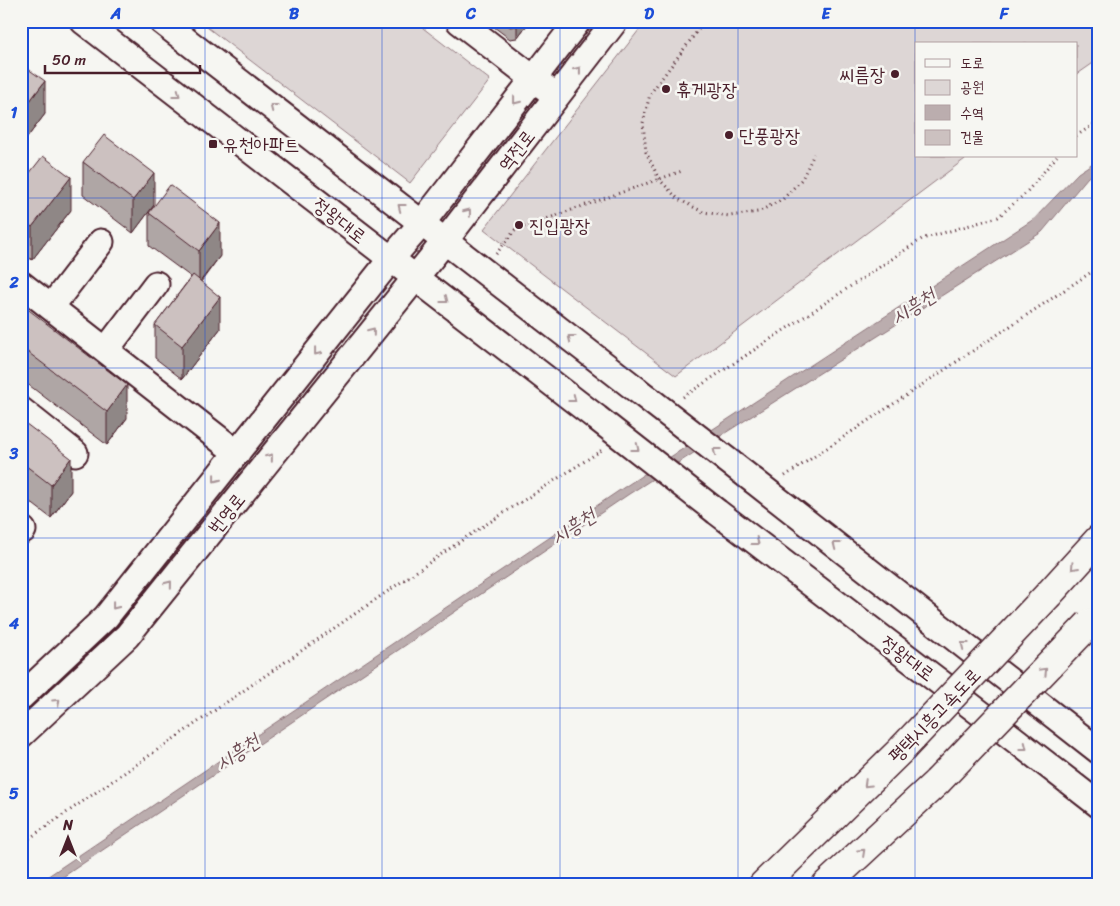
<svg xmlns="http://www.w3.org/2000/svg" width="1120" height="906" viewBox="0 0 1120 906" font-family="Sriracha,'Poor Story',sans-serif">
  <rect width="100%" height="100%" fill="#f6f6f2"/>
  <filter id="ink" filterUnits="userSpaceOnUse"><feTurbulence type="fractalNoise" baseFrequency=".02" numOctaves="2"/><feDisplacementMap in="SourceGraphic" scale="10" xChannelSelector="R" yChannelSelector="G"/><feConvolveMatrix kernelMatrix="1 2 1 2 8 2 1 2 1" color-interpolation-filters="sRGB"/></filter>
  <g filter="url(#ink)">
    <g fill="#ddd6d5" stroke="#947a80">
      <path d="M 199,21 L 414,21 L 490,80 L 410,183 Z"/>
      <path d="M 646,21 L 1099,21 L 1099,59 L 1076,75 L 1076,44 L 916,44 L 916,156 L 969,156 L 676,376 L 484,229 Z"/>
    </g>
    <path fill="#bbadae" stroke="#8e747a" d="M 1099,159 L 1099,170 L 1088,177 L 1042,232 L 629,494 L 51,885 L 35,885 L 623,488 L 1034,219 L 1078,173 Z"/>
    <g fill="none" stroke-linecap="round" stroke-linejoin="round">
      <defs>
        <g id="minor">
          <path d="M 83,21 L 597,418"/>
          <path d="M 161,21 L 637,390"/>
          <path d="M 459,21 L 547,89"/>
          <path d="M 21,284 L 237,453"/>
          <path d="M 51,307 L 101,242"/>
          <path d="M 106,350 L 156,284"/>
          <path d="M 21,410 L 75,453"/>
          <path d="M 754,481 L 1099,751"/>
          <path d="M 717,512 L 1005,732 L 1099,805"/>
          <path d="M 21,529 L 23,530"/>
          <path d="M 21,697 L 106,617 L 391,259 L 422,223 L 578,21"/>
          <path d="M 21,735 L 127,636 L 445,241 L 615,21"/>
        </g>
        <g id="highway">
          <path d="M 1049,594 L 1099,539"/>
          <path d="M 763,885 L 902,749"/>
          <path d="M 826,885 L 937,782"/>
        </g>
      </defs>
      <use href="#minor" stroke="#4a1f2b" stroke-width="29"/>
      <use href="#highway" stroke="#4a1f2b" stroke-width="31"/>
      <g stroke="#4a1f2b" stroke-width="3" stroke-dasharray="1 4" stroke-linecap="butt">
        <path d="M 705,21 L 650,94 L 643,123 L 646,152 L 659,179 L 678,199 L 703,212 L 730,216 L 758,212 L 783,199 L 802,179 L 814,154"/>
        <path d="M 1076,136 L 1099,121"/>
        <path d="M 496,254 L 515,230 L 682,171"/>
        <path d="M 683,397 L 922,239 L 998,217 L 1025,194 L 1057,156"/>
        <path d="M 785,476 L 1099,267"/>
        <path d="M 21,844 L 465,538 L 602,450"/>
      </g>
      <use href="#minor" stroke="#f6f6f2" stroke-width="25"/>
      <use href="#highway" stroke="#f6f6f2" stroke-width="28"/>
      <defs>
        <g id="minor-bridge">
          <path d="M 637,390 L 754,481"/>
          <path d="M 597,418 L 717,512"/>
        </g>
        <g id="highway-bridge">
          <path d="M 902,749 L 1049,594"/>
          <path d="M 937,782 L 1090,623"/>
        </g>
      </defs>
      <use href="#minor-bridge" stroke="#4a1f2b" stroke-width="29" stroke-linecap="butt"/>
      <use href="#highway-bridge" stroke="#4a1f2b" stroke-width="31" stroke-linecap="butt"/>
      <use href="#minor-bridge" stroke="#f6f6f2" stroke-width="25"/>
      <use href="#highway-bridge" stroke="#f6f6f2" stroke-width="28"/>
    </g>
    <g fill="#afa6a5" stroke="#4a1f2b">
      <path d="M 486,21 L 530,21 L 517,38 L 510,39 Z"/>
      <path d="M 21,64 L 45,114 L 23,143 L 21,142 Z"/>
      <path d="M 83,162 L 154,205 L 133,233 L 83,195 Z"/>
      <path d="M 21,184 L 71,210 L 32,260 L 21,251 Z"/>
      <path d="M 149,213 L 220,256 L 201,282 L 220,329 L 182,379 L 155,358 L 155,325 L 191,277 L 149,246 Z"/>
      <path d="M 21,304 L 127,418 L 107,445 L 21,379 Z"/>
      <path d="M 21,420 L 71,491 L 51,518 L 21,495 Z"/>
    </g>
    <g fill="#8f8786" stroke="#4a1f2b">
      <path d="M 520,21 L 530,21 L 517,38 L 517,26 Z"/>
      <path d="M 45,81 L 45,114 L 23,143 L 23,110 Z"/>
      <path d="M 154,173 L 154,205 L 133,233 L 133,200 Z"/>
      <path d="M 71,177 L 71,210 L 32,260 L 32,227 Z"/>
      <path d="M 220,223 L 220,256 L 199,283 L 199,251 Z"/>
      <path d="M 220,297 L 220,329 L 182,379 L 182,346 Z"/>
      <path d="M 127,385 L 127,418 L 107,445 L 107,412 Z"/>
      <path d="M 71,458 L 71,491 L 51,518 L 51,485 Z"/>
    </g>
    <g fill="#ccc1c0" stroke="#4a1f2b">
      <path d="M 502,21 L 520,21 L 517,26 L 510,27 Z"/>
      <path d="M 21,64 L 45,81 L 23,110 L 21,109 Z"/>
      <path d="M 104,135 L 154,173 L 133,200 L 83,162 Z"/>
      <path d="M 43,156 L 71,177 L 32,227 L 21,219 L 21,184 Z"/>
      <path d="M 170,185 L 220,223 L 199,251 L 149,213 Z"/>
      <path d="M 193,275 L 220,297 L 182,346 L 155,325 Z"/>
      <path d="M 21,304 L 127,385 L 107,412 L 21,347 Z"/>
      <path d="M 21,420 L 71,458 L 51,485 L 21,462 Z"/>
    </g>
    <defs><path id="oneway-chevron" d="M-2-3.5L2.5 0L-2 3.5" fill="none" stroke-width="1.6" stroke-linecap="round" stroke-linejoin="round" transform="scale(1.25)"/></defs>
    <g stroke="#a99598">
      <use href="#oneway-chevron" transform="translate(578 70) rotate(-52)"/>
      <use href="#oneway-chevron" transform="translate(177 94) rotate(38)"/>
      <use href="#oneway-chevron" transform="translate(516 101) rotate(128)"/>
      <use href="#oneway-chevron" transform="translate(273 107) rotate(-142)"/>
      <use href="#oneway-chevron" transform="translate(401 207) rotate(-142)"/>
      <use href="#oneway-chevron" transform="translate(468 212) rotate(-52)"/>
      <use href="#oneway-chevron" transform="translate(445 300) rotate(38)"/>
      <use href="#oneway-chevron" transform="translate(372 331) rotate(-51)"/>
      <use href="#oneway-chevron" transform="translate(571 338) rotate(-142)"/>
      <use href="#oneway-chevron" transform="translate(317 352) rotate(128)"/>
      <use href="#oneway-chevron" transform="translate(573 399) rotate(38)"/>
      <use href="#oneway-chevron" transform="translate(636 448) rotate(38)"/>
      <use href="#oneway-chevron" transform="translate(716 451) rotate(-142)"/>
      <use href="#oneway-chevron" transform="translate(270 457) rotate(-51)"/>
      <use href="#oneway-chevron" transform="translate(216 479) rotate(128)"/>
      <use href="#oneway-chevron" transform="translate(756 542) rotate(37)"/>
      <use href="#oneway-chevron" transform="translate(836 545) rotate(-142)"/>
      <use href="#oneway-chevron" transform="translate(1074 567) rotate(132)"/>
      <use href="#oneway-chevron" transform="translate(169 584) rotate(-51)"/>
      <use href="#oneway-chevron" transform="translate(115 606) rotate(128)"/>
      <use href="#oneway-chevron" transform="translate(964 645) rotate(-142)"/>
      <use href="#oneway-chevron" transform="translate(1044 671) rotate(-46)"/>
      <use href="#oneway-chevron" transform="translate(57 702) rotate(-43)"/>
      <use href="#oneway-chevron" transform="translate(1024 747) rotate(38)"/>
      <use href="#oneway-chevron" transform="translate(867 784) rotate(136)"/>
      <use href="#oneway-chevron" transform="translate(862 852) rotate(-43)"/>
    </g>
  </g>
  <path fill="none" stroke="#1d4ed8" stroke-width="1" stroke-opacity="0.55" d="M 205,21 L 205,885M 382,21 L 382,885M 560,21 L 560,885M 738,21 L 738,885M 915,21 L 915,885M 21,198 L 1099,198M 21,368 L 1099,368M 21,538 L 1099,538M 21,708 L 1099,708"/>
  <g fill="#4a1f2b" stroke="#f6f6f2" stroke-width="2">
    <circle cx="895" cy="74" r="5"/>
    <circle cx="666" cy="89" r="5"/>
    <circle cx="729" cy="135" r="5"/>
    <rect x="208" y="139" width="10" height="10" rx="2.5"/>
    <circle cx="519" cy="225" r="5"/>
  </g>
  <g text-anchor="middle" stroke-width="5" stroke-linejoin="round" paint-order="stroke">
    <g font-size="19" fill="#4a1f2b" stroke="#f6f6f2" text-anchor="start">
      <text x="885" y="81" text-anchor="end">씨름장</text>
      <text x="676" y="96">휴게광장</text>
      <text x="739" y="142">단풍광장</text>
      <text x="223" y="151">유천아파트</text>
      <text x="529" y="232">진입광장</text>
    </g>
    <g font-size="19" fill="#4a1f2b" stroke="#f6f6f2">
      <text transform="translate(516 150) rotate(-52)" y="7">역전로</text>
      <text transform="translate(340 220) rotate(38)" y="7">정왕대로</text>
      <text transform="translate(226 513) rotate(-51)" y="7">번영로</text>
      <text transform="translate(908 658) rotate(37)" y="7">정왕대로</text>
      <text transform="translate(934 715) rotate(-46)" y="7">평택시흥고속도로</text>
    </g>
    <g font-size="20" font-style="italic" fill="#6c4a52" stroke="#f6f6f2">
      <text transform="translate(913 306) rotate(-33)" y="7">시흥천</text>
      <text transform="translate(573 526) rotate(-33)" y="7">시흥천</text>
      <text transform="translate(237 752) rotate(-34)" y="7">시흥천</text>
    </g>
  </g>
  <rect width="1120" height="906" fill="none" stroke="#f6f6f2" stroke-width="55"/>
  <rect x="915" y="42" width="162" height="115" fill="#f6f6f2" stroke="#b1a0a2"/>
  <rect x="925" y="59" width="25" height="8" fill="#f6f6f2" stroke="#b1a0a2"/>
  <text x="960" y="68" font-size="15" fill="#4a1f2b">도로</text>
  <rect x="925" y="80" width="25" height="15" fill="#ddd6d5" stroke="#b1a0a2"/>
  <text x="960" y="92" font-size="15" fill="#4a1f2b">공원</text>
  <rect x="925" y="105" width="25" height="15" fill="#bbadae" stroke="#b1a0a2"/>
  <text x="960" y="118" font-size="15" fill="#4a1f2b">수역</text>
  <rect x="925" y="130" width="25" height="15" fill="#ccc1c0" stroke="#b1a0a2"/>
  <text x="960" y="142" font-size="15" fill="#4a1f2b">건물</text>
  <g transform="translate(68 838)" stroke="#f6f6f2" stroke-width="4" paint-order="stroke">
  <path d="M0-4L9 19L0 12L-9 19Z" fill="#4a1f2b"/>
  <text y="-8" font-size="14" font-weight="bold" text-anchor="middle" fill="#4a1f2b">N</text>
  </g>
  <path d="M45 65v8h155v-8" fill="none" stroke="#4a1f2b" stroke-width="2.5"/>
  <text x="52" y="65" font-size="15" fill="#4a1f2b" stroke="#f6f6f2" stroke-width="4" paint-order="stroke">50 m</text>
  <rect x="28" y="28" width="1064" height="850" fill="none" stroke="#1d4ed8" stroke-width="2"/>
  <g font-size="16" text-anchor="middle" font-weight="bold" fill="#1d4ed8">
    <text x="116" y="19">A</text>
    <text x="294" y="19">B</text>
    <text x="471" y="19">C</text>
    <text x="649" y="19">D</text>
    <text x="826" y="19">E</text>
    <text x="1004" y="19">F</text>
    <text x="14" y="118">1</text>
    <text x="14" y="288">2</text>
    <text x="14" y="459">3</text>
    <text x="14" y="629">4</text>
    <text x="14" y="799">5</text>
  </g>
</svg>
